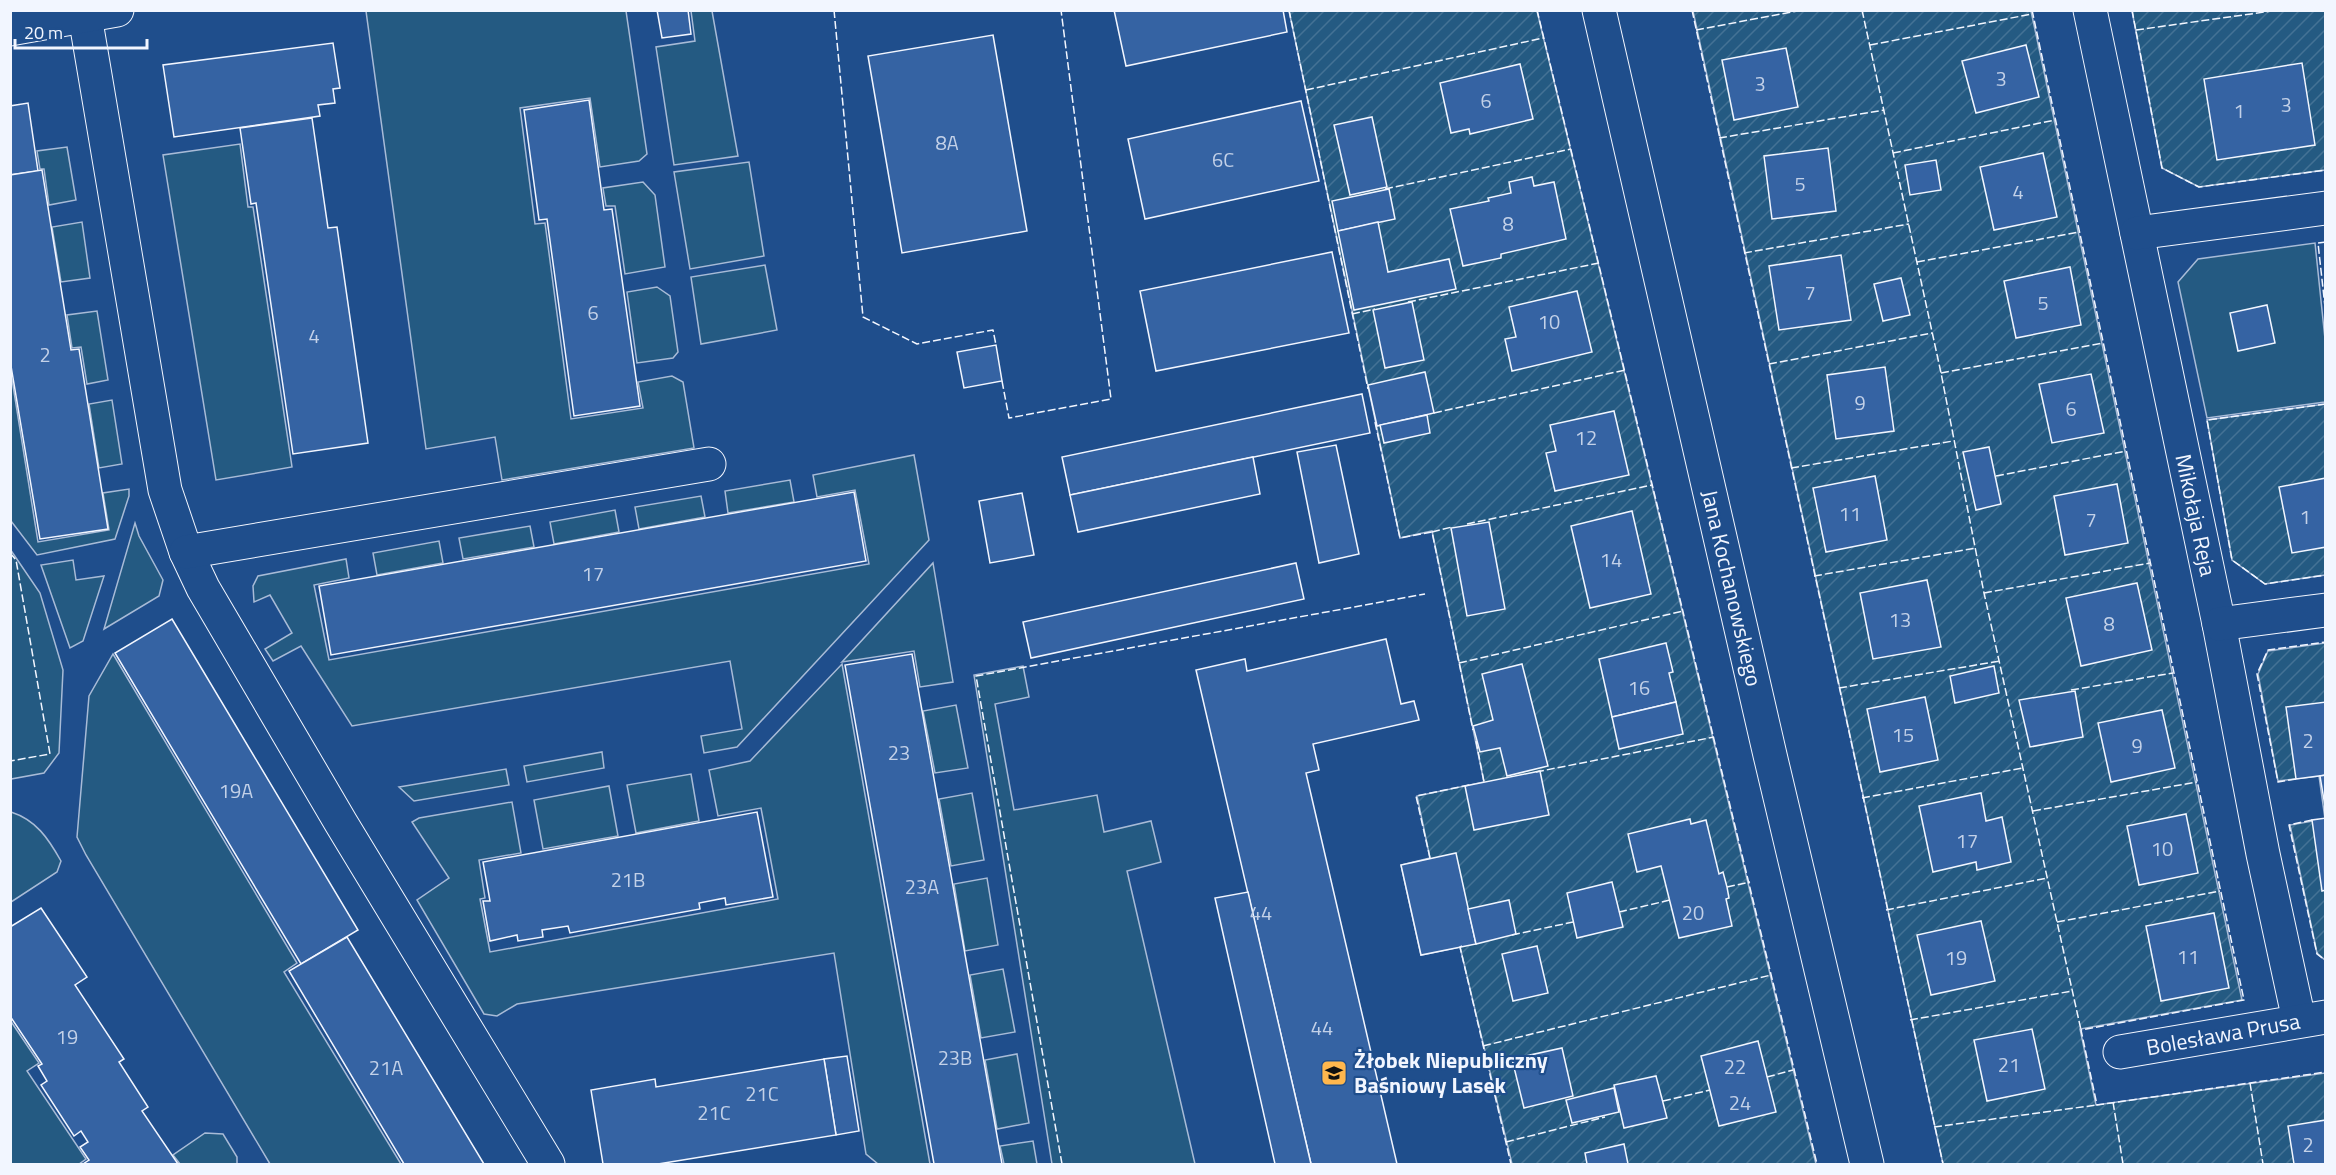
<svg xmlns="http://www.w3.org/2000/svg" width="2336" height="1175" viewBox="0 0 2336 1175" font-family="'Titillium Web',sans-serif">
  <defs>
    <pattern id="garden-furrows" width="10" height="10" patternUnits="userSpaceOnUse" patternTransform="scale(1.5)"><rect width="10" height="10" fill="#245a82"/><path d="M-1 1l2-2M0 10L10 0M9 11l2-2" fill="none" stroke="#447295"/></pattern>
  </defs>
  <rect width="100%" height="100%" fill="#1f4e8c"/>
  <g fill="#245a82" stroke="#a8bbd7" stroke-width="1.5">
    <path d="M 366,11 L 626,11 L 647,154 L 639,161 L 600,167 L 590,98 L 520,108 L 535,224 L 545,223 L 571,419 L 643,408 L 638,382 L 672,376 L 683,382 L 694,448 L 502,480 L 495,437 L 426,449 Z"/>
    <path d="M 691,11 L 712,11 L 738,156 L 674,165 L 656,47 L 695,41 Z"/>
    <path d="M 240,144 L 248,207 L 253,207 L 292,467 L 216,480 L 163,155 Z"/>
    <path d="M 67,147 L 76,200 L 49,205 L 44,169 L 40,169 L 37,151 Z"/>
    <path d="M 749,162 L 764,256 L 690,269 L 674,172 Z"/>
    <path d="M 643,182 L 655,195 L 665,267 L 625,274 L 615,206 L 606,206 L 603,188 Z"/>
    <path d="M 82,222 L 90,278 L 61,282 L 52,227 Z"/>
    <path d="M 2315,243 L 2325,339 L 2325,402 L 2207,418 L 2178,282 L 2198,259 Z"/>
    <path d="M 765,265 L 777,330 L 701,344 L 691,277 Z"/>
    <path d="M 657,287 L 670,296 L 678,352 L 673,358 L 637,363 L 627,292 Z"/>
    <path d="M 97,311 L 108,380 L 87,384 L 81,347 L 72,348 L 67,315 Z"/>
    <path d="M 10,367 L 38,542 L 109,530 L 103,493 L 129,489 L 129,496 L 115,539 L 37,555 L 11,521 Z"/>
    <path d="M 112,400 L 122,464 L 99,468 L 89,404 Z"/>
    <path d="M 914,455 L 929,540 L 737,747 L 704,753 L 701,736 L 742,729 L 730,661 L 352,726 L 301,646 L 273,661 L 265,649 L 292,633 L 270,595 L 254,602 L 253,586 L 258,576 L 346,559 L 349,578 L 314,585 L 329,660 L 869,564 L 855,490 L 817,497 L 813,475 Z"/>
    <path d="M 790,480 L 794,502 L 728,513 L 725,491 Z"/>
    <path d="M 701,496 L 705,517 L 639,529 L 635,507 Z"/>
    <path d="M 615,510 L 619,532 L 554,544 L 550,522 Z"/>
    <path d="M 135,523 L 139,536 L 163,580 L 159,596 L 104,629 Z"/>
    <path d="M 530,526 L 534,547 L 463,559 L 459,538 Z"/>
    <path d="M 439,541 L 443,563 L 377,575 L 373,553 Z"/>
    <path d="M 10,549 L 40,593 L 63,670 L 59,753 L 44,773 L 11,779 Z"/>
    <path d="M 73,560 L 76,580 L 104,576 L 83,641 L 70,648 L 41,565 Z"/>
    <path d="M 933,563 L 953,682 L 920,687 L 914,651 L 842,662 Z"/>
    <path d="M 113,654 L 297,963 L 284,972 L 401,1164 L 270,1164 L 86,855 L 77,837 L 89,696 Z"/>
    <path d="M 842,664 L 930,1164 L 878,1164 L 866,1154 L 834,953 L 517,1004 L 497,1016 L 484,1014 L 417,900 L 449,878 L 412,822 L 419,818 L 512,802 L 521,853 L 479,860 L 485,898 L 480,899 L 490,952 L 778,899 L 761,808 L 718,816 L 709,770 L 750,761 Z"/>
    <path d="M 1023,666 L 1029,697 L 995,704 L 1014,810 L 1097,795 L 1104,832 L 1151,821 L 1161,862 L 1127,871 L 1195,1164 L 1052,1164 L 974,675 Z"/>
    <path d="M 956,705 L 968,768 L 935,773 L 923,711 Z"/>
    <path d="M 602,752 L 604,768 L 527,782 L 524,766 Z"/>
    <path d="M 506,769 L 509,785 L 414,801 L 399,787 Z"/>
    <path d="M 691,774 L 699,821 L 636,833 L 627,785 Z"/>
    <path d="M 609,786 L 618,836 L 543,849 L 534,800 Z"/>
    <path d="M 972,793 L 984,860 L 951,866 L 939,799 Z"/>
    <path d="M 11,812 C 36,820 48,838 61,861 L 57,872 L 11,902 Z"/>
    <path d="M 987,878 L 998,945 L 965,951 L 954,884 Z"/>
    <path d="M 1003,969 L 1015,1032 L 981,1038 L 970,975 Z"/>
    <path d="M 10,1020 L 39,1063 L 27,1071 L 86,1159 L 79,1164 L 11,1164 Z"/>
    <path d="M 1017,1054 L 1029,1123 L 997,1129 L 985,1060 Z"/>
    <path d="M 205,1133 L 223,1134 L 237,1157 L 237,1164 L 180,1164 L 173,1155 Z"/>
    <path d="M 1033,1141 L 1037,1164 L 1004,1164 L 1000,1146 Z"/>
  </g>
  <g fill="url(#garden-furrows)" stroke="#a8bbd7" stroke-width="1.5">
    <path d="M 1289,11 L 1537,11 L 1816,1164 L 1512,1164 L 1460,947 L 1421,955 L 1401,865 L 1430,858 L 1417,796 L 1484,782 L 1432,531 L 1400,538 Z"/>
    <path d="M 1693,11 L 2031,11 L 2242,1000 L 2080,1029 L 2096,1105 L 2325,1073 L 2325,1164 L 1943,1164 Z"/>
    <path d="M 2132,11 L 2325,11 L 2325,170 L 2199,187 L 2162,168 Z"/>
    <path d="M 2325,404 L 2325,575 L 2265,584 L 2232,560 L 2207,420 Z"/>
    <path d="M 2325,643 L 2325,960 L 2317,953 L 2290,825 L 2325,819 L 2319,776 L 2278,781 L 2258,674 L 2268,651 Z"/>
  </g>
  <g fill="#3563a3" stroke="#f2f6ff" stroke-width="1.5">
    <path d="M 657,10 L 688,10 L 691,34 L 662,38 Z"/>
    <path d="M 1114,10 L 1283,10 L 1287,32 L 1126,66 Z"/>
    <path d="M 993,35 L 1027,231 L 902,253 L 868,56 Z"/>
    <path d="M 333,43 L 340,88 L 333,89 L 335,103 L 318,105 L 320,116 L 174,137 L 163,65 Z"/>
    <path d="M 2026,45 L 2039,97 L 1976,113 L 1962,61 Z"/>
    <path d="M 1786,48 L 1798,107 L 1734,120 L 1722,60 Z"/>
    <path d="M 2302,63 L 2315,145 L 2217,160 L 2204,79 Z"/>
    <path d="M 1520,64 L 1533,119 L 1470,134 L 1469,129 L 1451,133 L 1440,83 Z"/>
    <path d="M 589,100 L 604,210 L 612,209 L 640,406 L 574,416 L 547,219 L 539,220 L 524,110 Z"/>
    <path d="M 1301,101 L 1319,181 L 1145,219 L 1128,139 Z"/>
    <path d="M 28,103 L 38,171 L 10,175 L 10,106 Z"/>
    <path d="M 1372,117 L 1387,187 L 1350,195 L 1334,125 Z"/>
    <path d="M 312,118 L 328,228 L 337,227 L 368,443 L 293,454 L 256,203 L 251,204 L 240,128 Z"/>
    <path d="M 1828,148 L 1836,211 L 1772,219 L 1764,156 Z"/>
    <path d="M 2043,153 L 2057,217 L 1994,230 L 1980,167 Z"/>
    <path d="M 1936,160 L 1941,190 L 1910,195 L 1905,165 Z"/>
    <path d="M 42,170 L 71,350 L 79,349 L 108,529 L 40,539 L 10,360 L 10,175 Z"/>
    <path d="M 1532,177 L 1534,186 L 1554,182 L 1566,239 L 1501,254 L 1501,258 L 1463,266 L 1450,209 L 1489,201 L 1488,198 L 1511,193 L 1509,182 Z"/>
    <path d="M 1389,189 L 1395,219 L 1338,231 L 1332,201 Z"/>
    <path d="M 1378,222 L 1388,272 L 1449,259 L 1456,289 L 1354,310 L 1338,231 Z"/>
    <path d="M 1332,252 L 1349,333 L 1156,371 L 1140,291 Z"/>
    <path d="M 1841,255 L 1851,320 L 1779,330 L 1769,266 Z"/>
    <path d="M 2070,267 L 2081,325 L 2016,338 L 2004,281 Z"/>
    <path d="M 1901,278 L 1910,315 L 1883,321 L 1874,284 Z"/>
    <path d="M 1577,291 L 1592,352 L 1512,371 L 1505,339 L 1516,337 L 1509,307 Z"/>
    <path d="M 1412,302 L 1424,360 L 1385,368 L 1373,310 Z"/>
    <path d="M 2267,305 L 2275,343 L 2238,351 L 2230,313 Z"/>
    <path d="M 996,345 L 1002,381 L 964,388 L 957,352 Z"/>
    <path d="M 1885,367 L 1894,431 L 1836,439 L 1827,375 Z"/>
    <path d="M 1425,372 L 1434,413 L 1377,426 L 1368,385 Z"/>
    <path d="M 2091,374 L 2104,433 L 2052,443 L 2039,384 Z"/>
    <path d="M 1362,394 L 1370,433 L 1070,495 L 1062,457 Z"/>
    <path d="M 1614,411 L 1629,475 L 1555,491 L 1546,453 L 1556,451 L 1550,425 Z"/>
    <path d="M 1427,415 L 1430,433 L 1384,443 L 1380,425 Z"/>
    <path d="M 1336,445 L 1359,554 L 1319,563 L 1297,452 Z"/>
    <path d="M 1989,447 L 2001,504 L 1976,510 L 1963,452 Z"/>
    <path d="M 1253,457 L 1260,494 L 1078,532 L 1070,495 Z"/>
    <path d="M 1875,476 L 1887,540 L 1826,552 L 1813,488 Z"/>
    <path d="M 2326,478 L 2326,547 L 2292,553 L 2279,487 Z"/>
    <path d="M 2117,484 L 2128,543 L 2065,555 L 2054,496 Z"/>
    <path d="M 854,492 L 866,561 L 331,655 L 319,586 Z"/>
    <path d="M 1022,493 L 1034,555 L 990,563 L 979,501 Z"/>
    <path d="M 1632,511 L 1651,594 L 1590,608 L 1571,526 Z"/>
    <path d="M 1489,522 L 1505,609 L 1467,616 L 1451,528 Z"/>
    <path d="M 1296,563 L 1304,599 L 1031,658 L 1023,622 Z"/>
    <path d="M 1927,580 L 1941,647 L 1873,659 L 1860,593 Z"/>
    <path d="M 2137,583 L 2152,650 L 2081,666 L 2066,598 Z"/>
    <path d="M 172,619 L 358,930 L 301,964 L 115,653 Z"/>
    <path d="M 1386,639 L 1401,704 L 1414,701 L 1419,720 L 1313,744 L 1319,770 L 1306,773 L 1397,1164 L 1311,1164 L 1196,670 L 1245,659 L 1247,671 Z"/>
    <path d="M 1666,643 L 1673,672 L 1669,673 L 1676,702 L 1612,717 L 1599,659 Z"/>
    <path d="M 912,654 L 1002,1164 L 934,1164 L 845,665 Z"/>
    <path d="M 1522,664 L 1548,766 L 1507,776 L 1500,748 L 1480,752 L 1473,726 L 1493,720 L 1482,674 Z"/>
    <path d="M 1994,666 L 1999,693 L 1955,703 L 1950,676 Z"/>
    <path d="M 2075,691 L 2083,737 L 2030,747 L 2019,700 Z"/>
    <path d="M 1925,697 L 1938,760 L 1880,772 L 1867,709 Z"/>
    <path d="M 1676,702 L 1683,734 L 1619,749 L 1612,717 Z"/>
    <path d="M 2326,702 L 2326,775 L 2296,779 L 2286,707 Z"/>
    <path d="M 2162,710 L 2175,768 L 2111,782 L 2098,723 Z"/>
    <path d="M 1540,771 L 1549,815 L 1474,830 L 1465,786 Z"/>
    <path d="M 2326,775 L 2326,812 L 2320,776 Z"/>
    <path d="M 1981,793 L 1986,821 L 2002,817 L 2011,862 L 1977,870 L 1976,862 L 1933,872 L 1919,806 Z"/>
    <path d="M 757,812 L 773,897 L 726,905 L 725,898 L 699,903 L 700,909 L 570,933 L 568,926 L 542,930 L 543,937 L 518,941 L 517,935 L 490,941 L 483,901 L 490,901 L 483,862 Z"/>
    <path d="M 2186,814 L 2198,873 L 2139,885 L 2127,826 Z"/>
    <path d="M 2326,818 L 2326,890 L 2322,891 L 2312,820 Z"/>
    <path d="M 1690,819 L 1691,824 L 1706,820 L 1719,874 L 1723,872 L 1727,887 L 1729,898 L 1726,899 L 1732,926 L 1679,938 L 1661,866 L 1637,872 L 1628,834 Z"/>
    <path d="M 1456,853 L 1476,944 L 1421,955 L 1401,865 Z"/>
    <path d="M 1612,882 L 1623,927 L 1577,938 L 1567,893 Z"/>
    <path d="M 1248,892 L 1311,1164 L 1275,1164 L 1215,898 Z"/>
    <path d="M 1509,900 L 1516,934 L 1476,944 L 1468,909 Z"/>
    <path d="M 41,908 L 87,977 L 75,985 L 124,1059 L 119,1062 L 148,1107 L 142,1111 L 178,1164 L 83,1164 L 89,1160 L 80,1147 L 88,1142 L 81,1131 L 74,1136 L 41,1085 L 47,1081 L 38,1066 L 42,1064 L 10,1016 L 10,927 Z"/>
    <path d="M 2214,913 L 2229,988 L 2161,1001 L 2146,926 Z"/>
    <path d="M 1981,921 L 1995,981 L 1931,995 L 1917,935 Z"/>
    <path d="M 347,937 L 484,1164 L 404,1164 L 289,971 Z"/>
    <path d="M 1537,946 L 1548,993 L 1513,1001 L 1502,954 Z"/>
    <path d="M 2032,1029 L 2045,1089 L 1987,1101 L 1974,1040 Z"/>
    <path d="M 1758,1041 L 1776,1112 L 1719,1126 L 1701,1056 Z"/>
    <path d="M 1562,1048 L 1573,1096 L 1524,1108 L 1512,1059 Z"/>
    <path d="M 847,1056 L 859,1131 L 836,1135 L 824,1059 Z"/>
    <path d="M 824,1059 L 836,1135 L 658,1164 L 603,1164 L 591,1090 L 655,1079 L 656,1087 Z"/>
    <path d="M 1656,1076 L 1667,1118 L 1624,1128 L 1614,1085 Z"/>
    <path d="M 1614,1088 L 1619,1112 L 1572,1123 L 1566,1100 Z"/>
    <path d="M 2326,1120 L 2326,1164 L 2294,1164 L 2288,1126 Z"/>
    <path d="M 1624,1144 L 1628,1164 L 1587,1164 L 1585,1153 Z"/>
  </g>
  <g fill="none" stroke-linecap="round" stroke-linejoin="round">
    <defs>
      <g id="minor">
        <path d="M 1599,10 L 1770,755 L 1867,1164"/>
        <path d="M 2090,10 L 2219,624 L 2263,854 L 2299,1020"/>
        <path d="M 85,16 L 165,490 L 186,552 L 203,588 L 341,823 L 548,1164"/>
        <path d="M 10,29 L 117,10"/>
        <path d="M 2137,233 L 2326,208"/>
        <path d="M 186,552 L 709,464"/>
        <path d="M 2219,624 L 2326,610"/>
        <path d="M 2120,1052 L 2326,1017"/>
      </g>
    </defs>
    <use href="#minor" stroke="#f2f6ff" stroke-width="35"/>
    <use href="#minor" stroke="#1f4e8c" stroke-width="33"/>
    <g stroke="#f2f6ff" stroke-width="1.5" stroke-dasharray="8 3" stroke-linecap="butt">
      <path d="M 834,10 L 863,317 L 917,344 L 993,330 L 996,345"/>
      <path d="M 1289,10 L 1368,389"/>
      <path d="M 1537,10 L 1817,1164"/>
      <path d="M 1692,10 L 1943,1164"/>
      <path d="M 1862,10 L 1941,373 L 1984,593 L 2081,1030"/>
      <path d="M 2032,10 L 2244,1000 L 2081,1030 L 2097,1105 L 2326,1072"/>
      <path d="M 2132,10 L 2162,168 L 2199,187 L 2326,170"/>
      <path d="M 1696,30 L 1802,10"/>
      <path d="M 2136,30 L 2279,10"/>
      <path d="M 1870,45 L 2032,14"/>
      <path d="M 1306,90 L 1543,38"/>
      <path d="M 1719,138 L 1884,110"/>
      <path d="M 1893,153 L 2055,120"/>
      <path d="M 1385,189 L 1571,149"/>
      <path d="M 2326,242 L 2318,243 L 2326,316"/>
      <path d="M 1744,253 L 1909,224"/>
      <path d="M 1917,262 L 2079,232"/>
      <path d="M 1408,302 L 1599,263"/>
      <path d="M 1352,314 L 1375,309"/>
      <path d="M 1769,364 L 1932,333"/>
      <path d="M 1941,373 L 2103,343"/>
      <path d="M 1002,381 L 1009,418 L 1111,399 L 1061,10"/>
      <path d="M 2326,404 L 2207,420 L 2232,560 L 2265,584 L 2326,575"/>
      <path d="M 1434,413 L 1625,370"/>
      <path d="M 1375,422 L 1400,538 L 1432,532 L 1473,730"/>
      <path d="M 1791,468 L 1953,441"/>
      <path d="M 1996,476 L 2126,451"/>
      <path d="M 1467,524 L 1652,485"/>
      <path d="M 1432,532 L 1452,527"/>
      <path d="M 10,553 L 16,560 L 50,754 L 10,761"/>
      <path d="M 1814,576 L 1976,548"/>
      <path d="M 1984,593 L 2150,563"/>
      <path d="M 1459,663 L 1683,611"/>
      <path d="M 1839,688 L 2000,661"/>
      <path d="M 2071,690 L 2173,673"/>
      <path d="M 1476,741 L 1484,782"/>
      <path d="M 1536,772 L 1714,737"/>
      <path d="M 2296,779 L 2278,782 L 2257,674 L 2268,650 L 2326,642"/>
      <path d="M 1862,798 L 2023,768"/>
      <path d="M 2033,811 L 2197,782"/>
      <path d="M 2312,820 L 2289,825 L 2317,954 L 2326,961"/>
      <path d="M 1430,858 L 1416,796 L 1469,785"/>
      <path d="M 1727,887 L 1750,882"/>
      <path d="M 1886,910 L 2047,878"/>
      <path d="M 1619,912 L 1670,900"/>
      <path d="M 2057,922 L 2220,891"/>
      <path d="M 1512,935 L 1573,922"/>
      <path d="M 1462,946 L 1460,947 L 1511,1164"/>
      <path d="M 1910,1020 L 2072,991"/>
      <path d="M 1483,1046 L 1771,975"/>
      <path d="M 1767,1077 L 1793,1070"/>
      <path d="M 2250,1083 L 2263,1164"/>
      <path d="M 1663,1101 L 1710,1090"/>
      <path d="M 2113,1102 L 2123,1164"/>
      <path d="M 1934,1127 L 2097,1105"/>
      <path d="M 1506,1142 L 1605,1117"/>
      <path d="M 1062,1164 L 976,676 L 1425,594"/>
    </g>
  </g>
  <defs>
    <symbol id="school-square" viewBox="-11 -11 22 22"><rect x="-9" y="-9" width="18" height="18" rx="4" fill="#ffb74d" stroke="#1f4e8c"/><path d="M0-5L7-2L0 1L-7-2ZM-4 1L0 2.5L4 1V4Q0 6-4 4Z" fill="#111"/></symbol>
  </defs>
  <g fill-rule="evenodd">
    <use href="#school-square" x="1319" y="1058" width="30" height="30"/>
  </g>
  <g text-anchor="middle" stroke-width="4.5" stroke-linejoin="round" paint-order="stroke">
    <g font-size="20" fill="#c3d1e8">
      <text x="2001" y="86">3</text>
      <text x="1760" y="91">3</text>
      <text x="1486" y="108">6</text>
      <text x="2286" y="112">3</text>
      <text x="2239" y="118">1</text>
      <text x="947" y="150">8A</text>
      <text x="1223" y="167">6C</text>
      <text x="1800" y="191">5</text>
      <text x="2018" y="199">4</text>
      <text x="1508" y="231">8</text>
      <text x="1810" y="300">7</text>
      <text x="2043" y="310">5</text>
      <text x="593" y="320">6</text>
      <text x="1549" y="329">10</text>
      <text x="314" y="343">4</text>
      <text x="45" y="362">2</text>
      <text x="1860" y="410">9</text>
      <text x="2071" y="416">6</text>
      <text x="1586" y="445">12</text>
      <text x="1850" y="521">11</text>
      <text x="2305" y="524">1</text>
      <text x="2091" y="527">7</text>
      <text x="1611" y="567">14</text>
      <text x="593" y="581">17</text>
      <text x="1900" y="627">13</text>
      <text x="2109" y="631">8</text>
      <text x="1639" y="695">16</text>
      <text x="1903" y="742">15</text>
      <text x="2308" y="748">2</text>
      <text x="2137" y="753">9</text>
      <text x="899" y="760">23</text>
      <text x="236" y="798">19A</text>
      <text x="1967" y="848">17</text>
      <text x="2162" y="856">10</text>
      <text x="628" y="887">21B</text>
      <text x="922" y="894">23A</text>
      <text x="1261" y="920">44</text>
      <text x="1693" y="920">20</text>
      <text x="2188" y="964">11</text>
      <text x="1956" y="965">19</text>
      <text x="1322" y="1035">44</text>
      <text x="67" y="1044">19</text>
      <text x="955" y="1065">23B</text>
      <text x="2009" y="1072">21</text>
      <text x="1735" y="1074">22</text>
      <text x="386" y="1075">21A</text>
      <text x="762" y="1101">21C</text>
      <text x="1740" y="1110">24</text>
      <text x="714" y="1120">21C</text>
      <text x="2308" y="1152">2</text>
    </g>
    <g font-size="22" fill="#f2f6ff" stroke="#1f4e8c">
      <text transform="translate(2196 515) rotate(78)" y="8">Mikołaja Reja</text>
      <text transform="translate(1732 588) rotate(77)" y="8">Jana Kochanowskiego</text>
      <text transform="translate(2223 1034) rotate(-10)" y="8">Bolesława Prusa</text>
    </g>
    <g font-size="22" font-weight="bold" fill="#f2f6ff" stroke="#1f4e8c" text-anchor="start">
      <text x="1354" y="1068">Żłobek Niepubliczny<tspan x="1354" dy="25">Baśniowy Lasek</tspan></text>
    </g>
  </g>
  <rect width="2336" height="1175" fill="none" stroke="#f2f6ff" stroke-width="24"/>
  <path d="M15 39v9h132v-9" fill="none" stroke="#f2f6ff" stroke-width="3"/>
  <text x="24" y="39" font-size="18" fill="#f2f6ff" stroke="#1f4e8c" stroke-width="4.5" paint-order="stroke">20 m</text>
</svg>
